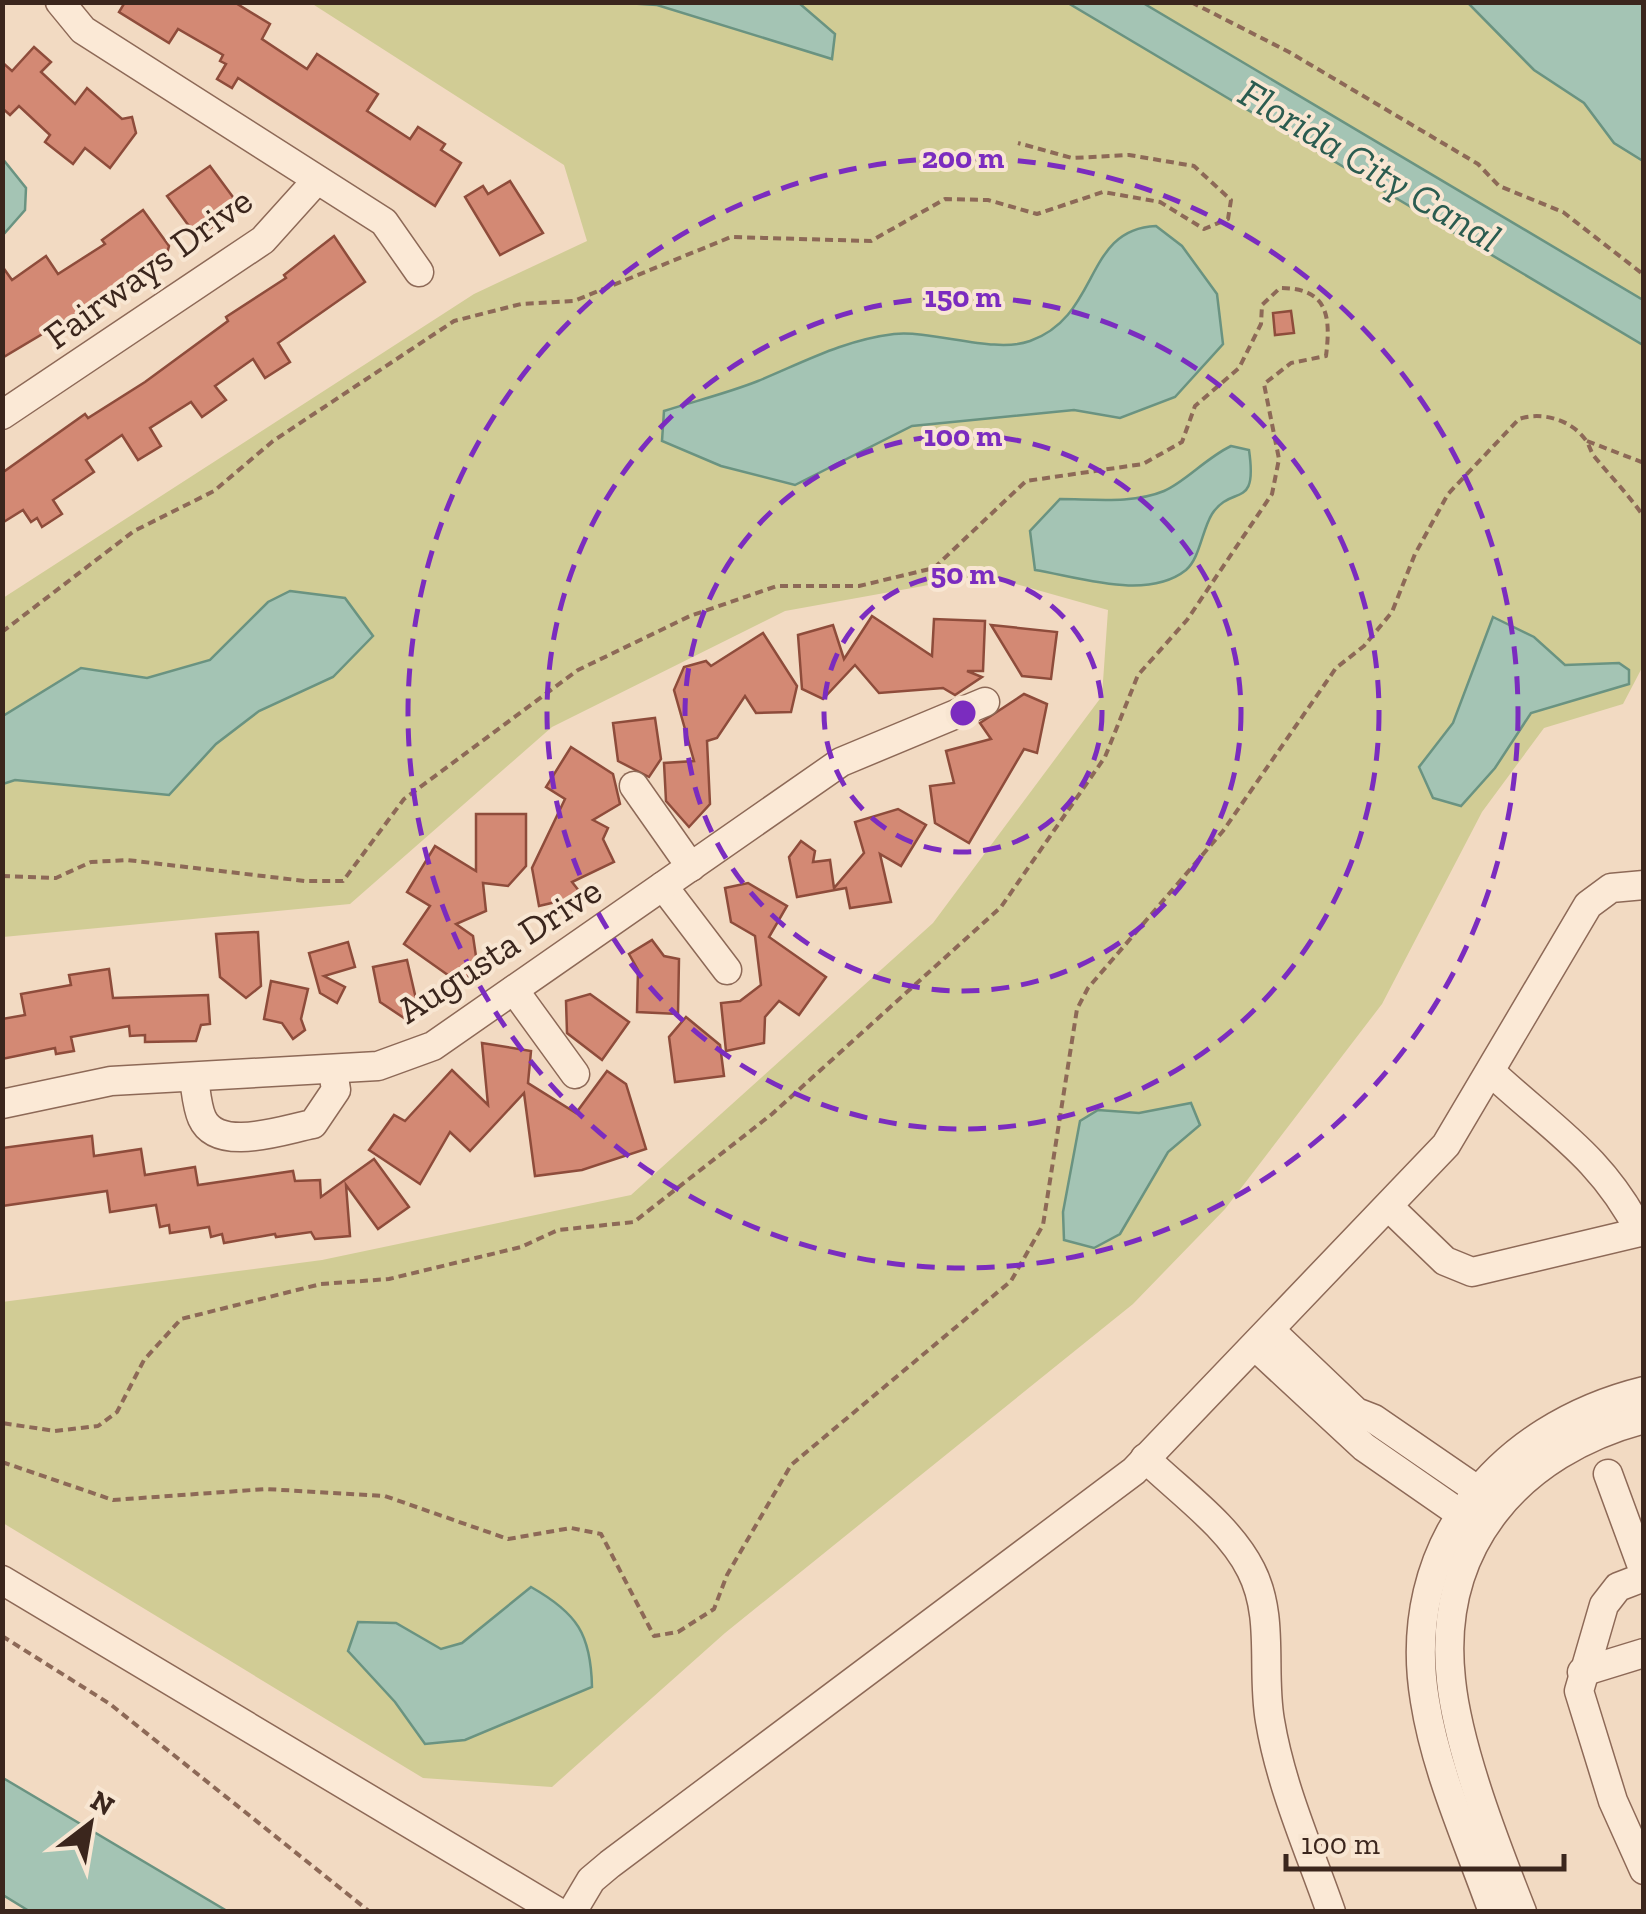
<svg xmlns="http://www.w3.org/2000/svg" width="1646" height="1914" viewBox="0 0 1646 1914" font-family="'Zilla Slab',serif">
  <rect width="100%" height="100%" fill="#f2dac2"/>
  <path fill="#d1cc95" d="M 311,3 L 1643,3 L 1644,664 L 1623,704 L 1544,728 L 1482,812 L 1382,1004 L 1225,1209 L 1133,1304 L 725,1633 L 552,1787 L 423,1778 L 3,1523 L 2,1302 L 322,1260 L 631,1195 L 933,923 L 1102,696 L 1108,610 L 984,575 L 785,611 L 552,727 L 350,904 L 3,937 L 3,598 L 474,294 L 587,241 L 564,165 Z"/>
  <g fill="#a4c4b4" stroke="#6a9381" stroke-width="2.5">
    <path d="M 625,3 L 799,3 L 835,34 L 832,59 L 657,5 Z"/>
    <path d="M 1068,3 L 1143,3 L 1643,300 L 1643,345 Z"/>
    <path d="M 1468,3 L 1643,3 L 1643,161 L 1614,143 L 1584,103 L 1534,70 Z"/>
    <path d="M 2,158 L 26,188 L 25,210 L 3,235 Z"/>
    <path d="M 1156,226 L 1182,246 L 1217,294 L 1223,344 L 1175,397 L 1120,418 L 1074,410 L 912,426 L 795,485 L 721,466 L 662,441 L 664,411 C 695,401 728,393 758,381 C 804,362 844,340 894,334 C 934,330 994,354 1030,341 C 1101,316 1083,229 1156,226 Z"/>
    <path d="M 1231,446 L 1249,450 C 1258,512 1232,483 1212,514 C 1202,530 1200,558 1186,570 C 1147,601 1079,577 1035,570 L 1030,531 L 1060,499 C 1093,499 1133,504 1164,491 C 1185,482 1206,458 1231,446 Z"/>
    <path d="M 290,591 L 345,598 L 373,636 L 333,677 L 259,711 L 216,744 L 169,795 L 15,780 L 3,784 L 3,716 L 81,668 L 147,678 L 210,660 L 268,602 Z"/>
    <path d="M 1493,617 L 1534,637 L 1565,665 L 1619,663 L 1629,670 L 1629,684 L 1531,713 L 1495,768 L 1461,806 L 1433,798 L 1419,767 L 1453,723 Z"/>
    <path d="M 1191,1103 L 1200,1125 L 1168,1152 L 1120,1234 L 1094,1248 L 1064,1240 L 1063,1212 L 1080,1121 L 1098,1110 L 1139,1113 Z"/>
    <path d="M 531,1587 C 577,1613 591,1634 592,1687 L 465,1740 L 425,1744 L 395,1702 L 348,1651 L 358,1622 L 396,1623 L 441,1649 L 462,1643 Z"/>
    <path d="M 3,1778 L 227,1911 L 29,1911 L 3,1895 Z"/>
  </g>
  <g fill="#d38974" stroke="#8e4c3b" stroke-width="2.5">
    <path d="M 125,2 L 234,2 L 270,24 L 262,39 L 307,69 L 317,54 L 378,94 L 367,111 L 410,139 L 418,127 L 445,144 L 441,150 L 461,163 L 435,206 L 238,78 L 232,88 L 217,79 L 226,64 L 220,61 L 223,55 L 178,29 L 169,43 L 119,12 Z"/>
    <path d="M 34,47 L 51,62 L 41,72 L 75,104 L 87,88 L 122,119 L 132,117 L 136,133 L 110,168 L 85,148 L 73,164 L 45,142 L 50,135 L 19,106 L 10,115 L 2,108 L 2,62 L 12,71 Z"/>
    <path d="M 210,166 L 241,208 L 197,237 L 167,196 Z"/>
    <path d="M 510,181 L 543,233 L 500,255 L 465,197 L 483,186 L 488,194 Z"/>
    <path d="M 143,210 L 169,246 L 164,264 L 149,269 L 152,276 L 125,289 L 123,286 L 2,358 L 2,266 L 12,280 L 46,256 L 58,274 L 105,244 L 102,240 Z"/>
    <path d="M 334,236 L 365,282 L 278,343 L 290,362 L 265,378 L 253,359 L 215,386 L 226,400 L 202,417 L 191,402 L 150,428 L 161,446 L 138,460 L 122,435 L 86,460 L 94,472 L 53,500 L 62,514 L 42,527 L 37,518 L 31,522 L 23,510 L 2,523 L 2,473 L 85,414 L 88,418 L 145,382 L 228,321 L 226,317 L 286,278 L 284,275 Z"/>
    <path d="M 1291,311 L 1294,333 L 1275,335 L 1273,313 Z"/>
    <path d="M 872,616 L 932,656 L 934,619 L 985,621 L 983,671 L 967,671 L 982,677 L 955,695 L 943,688 L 879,693 L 855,665 L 823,699 L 802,689 L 798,635 L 833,625 L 844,659 Z"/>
    <path d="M 991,625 L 1057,632 L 1051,679 L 1022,676 Z"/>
    <path d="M 763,633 L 797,686 L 791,712 L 756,713 L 745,696 L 717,738 L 707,741 L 710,804 L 689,827 L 666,801 L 664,763 L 694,761 L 674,690 L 684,667 L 706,661 L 711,666 Z"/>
    <path d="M 1024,694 L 1047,704 L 1037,753 L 1024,749 L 969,843 L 935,823 L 930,786 L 954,783 L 946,751 L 991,739 L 980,723 Z"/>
    <path d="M 655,718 L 661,759 L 649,777 L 618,761 L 613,723 Z"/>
    <path d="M 571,747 L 613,774 L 620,804 L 593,820 L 608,828 L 603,839 L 614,862 L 572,882 L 583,896 L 568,916 L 556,902 L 539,906 L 532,868 L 565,799 L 546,787 Z"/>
    <path d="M 898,809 L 926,825 L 901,866 L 880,854 L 891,902 L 850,908 L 846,888 L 797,897 L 789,857 L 801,841 L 815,851 L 813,862 L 830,860 L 834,888 L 864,853 L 855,822 Z"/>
    <path d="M 476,814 L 526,814 L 526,866 L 508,886 L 483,883 L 486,911 L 456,924 L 473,936 L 477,963 L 462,985 L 404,944 L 430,906 L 407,892 L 435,846 L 476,871 Z"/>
    <path d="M 748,883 L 787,906 L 769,937 L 826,977 L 799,1015 L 779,1001 L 765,1017 L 764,1043 L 726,1051 L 721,1003 L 740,1001 L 761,985 L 755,936 L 731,922 L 725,888 Z"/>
    <path d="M 258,932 L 261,986 L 246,998 L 220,977 L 216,934 Z"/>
    <path d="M 652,940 L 664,956 L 679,959 L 678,1014 L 637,1012 L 638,970 L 629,954 Z"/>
    <path d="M 348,942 L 355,967 L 324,976 L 345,987 L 337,1003 L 320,993 L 309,953 Z"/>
    <path d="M 407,960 L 416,999 L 404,1018 L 380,1002 L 373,967 Z"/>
    <path d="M 109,969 L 113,998 L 208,995 L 210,1024 L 201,1025 L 196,1041 L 145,1042 L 145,1035 L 130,1036 L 129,1026 L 71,1037 L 74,1051 L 56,1054 L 55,1048 L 2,1059 L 2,1019 L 25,1015 L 21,994 L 71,985 L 69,975 Z"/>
    <path d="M 271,981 L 308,989 L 301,1019 L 305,1030 L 293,1039 L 282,1023 L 264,1019 Z"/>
    <path d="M 590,994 L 629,1022 L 602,1060 L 567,1033 L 566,1001 Z"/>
    <path d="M 686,1017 L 720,1045 L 724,1076 L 675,1082 L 669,1037 Z"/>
    <path d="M 482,1043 L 531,1051 L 528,1083 L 576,1113 L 607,1071 L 626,1084 L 646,1149 L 582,1170 L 535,1176 L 524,1093 L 470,1151 L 450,1132 L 420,1184 L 369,1150 L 394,1115 L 405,1121 L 452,1070 L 488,1105 Z"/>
    <path d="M 92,1136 L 94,1156 L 141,1149 L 145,1175 L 195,1167 L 198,1185 L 293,1171 L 295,1181 L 320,1180 L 321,1197 L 374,1159 L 409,1207 L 378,1229 L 346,1185 L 350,1236 L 315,1239 L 311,1232 L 276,1237 L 275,1234 L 224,1243 L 222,1234 L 211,1237 L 209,1227 L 170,1233 L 169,1225 L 160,1227 L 156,1205 L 110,1212 L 107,1191 L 2,1206 L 2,1148 Z"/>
  </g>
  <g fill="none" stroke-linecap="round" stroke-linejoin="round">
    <defs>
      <g id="minor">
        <path d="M 60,2 L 83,30 L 384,222 L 419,272"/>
        <path d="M 2,415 L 263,240 L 317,180"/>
        <path d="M 634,786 L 691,867"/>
        <path d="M 663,886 L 727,970"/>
        <path d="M 514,990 L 575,1074"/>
        <path d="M 1491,1072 C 1551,1128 1601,1156 1640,1232"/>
        <path d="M 194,1079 C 196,1091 197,1107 202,1118 C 218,1154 285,1129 313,1124 L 336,1090 L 333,1071"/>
        <path d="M 2,1104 L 111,1081 L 378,1066 L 433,1046 L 841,762 L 985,702"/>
        <path d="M 1389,1207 L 1445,1261 L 1472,1272 L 1644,1231"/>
        <path d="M 1270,1330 L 1356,1412 L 1374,1419 L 1489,1498"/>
        <path d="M 1255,1346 L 1364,1447 L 1475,1524"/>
        <path d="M 1145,1458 C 1180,1492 1229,1526 1251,1570 C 1275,1617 1261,1670 1270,1721 C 1281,1787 1309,1849 1331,1912"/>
        <path d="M 1608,1474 L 1644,1572"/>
        <path d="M 1644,1577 L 1618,1587 L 1604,1605 L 1579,1691 L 1613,1801 L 1644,1870"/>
        <path d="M 2,1580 L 558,1912"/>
        <path d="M 1582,1672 L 1644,1653"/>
        <path d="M 572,1912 L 591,1880 L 610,1864 L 1134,1471 L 1446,1145 L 1588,905 L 1611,888 L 1644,885"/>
        <path d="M 1493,1912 C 1469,1844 1436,1772 1425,1701 C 1399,1546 1498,1427 1644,1391"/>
        <path d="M 1522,1912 C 1496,1846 1458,1749 1451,1680 C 1436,1546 1519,1452 1644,1419"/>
      </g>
    </defs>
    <use href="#minor" stroke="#8d6957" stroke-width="31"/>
    <g stroke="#8d6957" stroke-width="4" stroke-dasharray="8 5" stroke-linecap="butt">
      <path d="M 1191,2 L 1289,52 L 1478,164 L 1499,186 L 1563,212 L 1644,275"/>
      <path d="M 1587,441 L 1644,463"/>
      <path d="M 2,632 L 134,531 L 214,491 L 273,441 L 454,321 L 521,304 L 574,301 L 731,237 L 871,241 L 945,199 L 988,200 L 1037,214 L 1103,192 L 1160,202 L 1204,229 L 1228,219 L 1231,200 L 1194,166 L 1129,155 L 1072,158 L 1018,143"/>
      <path d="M 2,876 L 56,878 L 91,862 L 127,860 L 305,881 L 343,881 L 404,799 L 578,670 L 690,616 L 777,586 L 859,586 L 934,568 L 1026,481 L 1143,464 L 1182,442 L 1195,406 L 1239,368 L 1261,324 L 1262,305 L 1280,288 C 1328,288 1331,316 1326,356 L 1291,363 L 1264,384 L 1279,459 L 1272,494 L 1187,620 L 1138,675 L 1105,757 L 1001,907 L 772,1114 L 634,1222 L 558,1230 L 521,1247 L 389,1279 L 321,1284 L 181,1319 L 144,1360 L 117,1412 L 98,1426 L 55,1431 L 2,1423"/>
      <path d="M 2,1462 L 113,1500 L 266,1489 L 385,1496 L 508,1539 L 571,1528 L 601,1534 L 654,1636 L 678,1632 L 714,1609 L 727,1575 L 791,1465 L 1011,1281 L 1043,1225 L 1077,1009 L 1088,988 L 1223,831 L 1336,668 L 1364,646 L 1392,612 L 1415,554 L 1448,494 L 1519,419 C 1542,411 1573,420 1587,442 C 1590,447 1591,452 1594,456 C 1611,477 1628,494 1644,517"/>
      <path d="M 2,1636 L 110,1704 L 370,1912"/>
    </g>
    <use href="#minor" stroke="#fbe9d6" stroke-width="28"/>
  </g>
  <g fill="none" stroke="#7b2cbf" stroke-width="5" stroke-dasharray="18 12">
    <circle cx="963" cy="713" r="139"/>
    <circle cx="963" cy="713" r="278"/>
    <circle cx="963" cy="713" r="416"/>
    <circle cx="963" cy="713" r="555"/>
  </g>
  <g text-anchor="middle" stroke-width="8" stroke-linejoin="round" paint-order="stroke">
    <g font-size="38" fill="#3b261d" stroke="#f8e6d2">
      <text transform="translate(148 268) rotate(-36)" y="13">Fairways Drive</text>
      <text transform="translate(499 950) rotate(-33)" y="13">Augusta Drive</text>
    </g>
    <g font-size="40" font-style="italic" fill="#2b5c50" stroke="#f8e6d2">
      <text transform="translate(1370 165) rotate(31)" y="14">Florida City Canal</text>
    </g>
  </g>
  <circle cx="963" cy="713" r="15" fill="#7b2cbf" stroke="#f8e6d2" stroke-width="5"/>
  <g font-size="30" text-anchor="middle" font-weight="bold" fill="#7b2cbf" stroke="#f8e6d2" stroke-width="8" stroke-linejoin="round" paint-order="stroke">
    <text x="963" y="168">200 m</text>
    <text x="963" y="307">150 m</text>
    <text x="963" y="446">100 m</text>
    <text x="963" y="584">50 m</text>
  </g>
  <rect width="1646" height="1914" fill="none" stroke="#3b261d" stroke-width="10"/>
  <g transform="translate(90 1824) rotate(31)" stroke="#f8e6d2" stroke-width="8" paint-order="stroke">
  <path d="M0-8L18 38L0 25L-18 38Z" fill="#3b261d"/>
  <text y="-15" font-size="28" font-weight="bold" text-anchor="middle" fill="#3b261d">N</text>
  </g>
  <path d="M1286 1854v15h278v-15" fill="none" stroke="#3b261d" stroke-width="5"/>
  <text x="1301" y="1854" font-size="30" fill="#3b261d" stroke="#f8e6d2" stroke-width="8" paint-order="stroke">100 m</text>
</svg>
